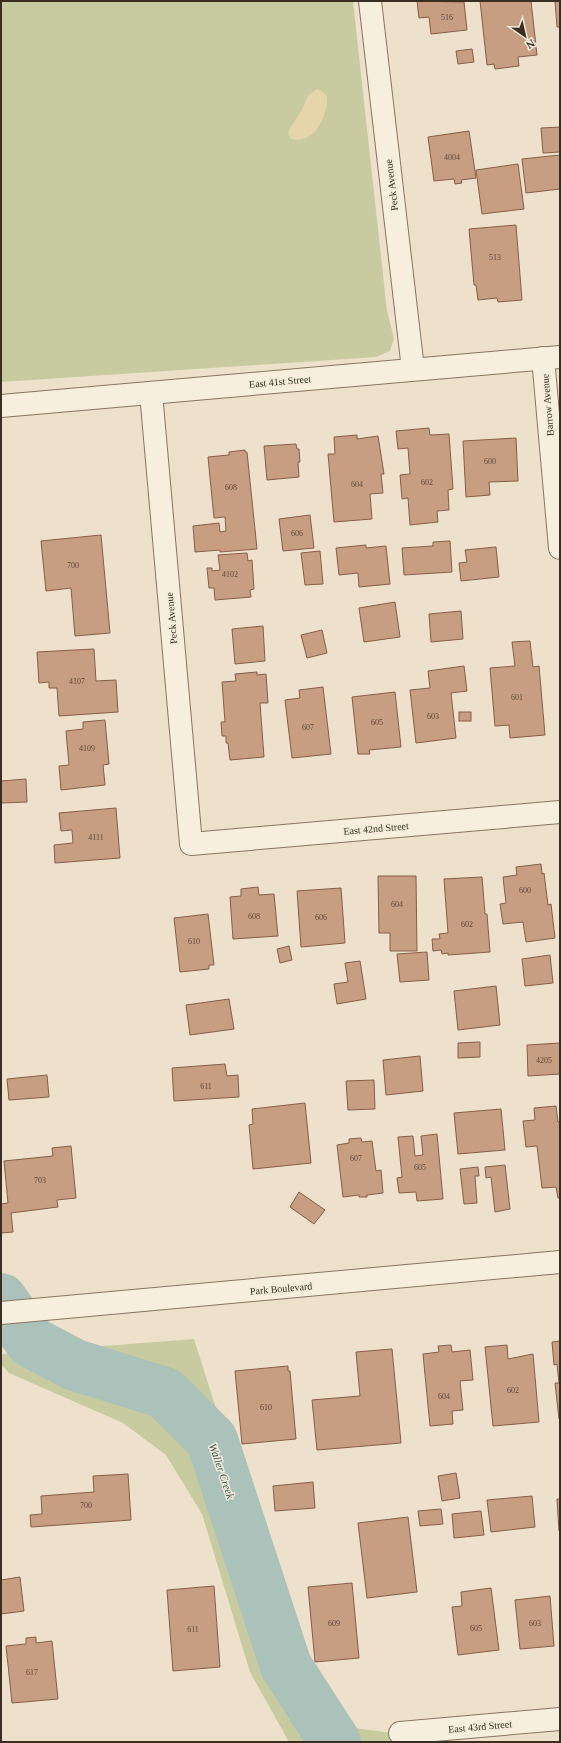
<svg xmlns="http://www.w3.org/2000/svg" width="561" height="1743" viewBox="0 0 561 1743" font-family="'Times New Roman',serif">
  <rect width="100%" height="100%" fill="#ede1cb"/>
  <g fill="#c7cb9f">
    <path d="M 1,1 L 353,1 L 387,311 L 394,338 L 390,351 L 376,357 L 1,382 Z"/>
    <path d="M 194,1339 L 289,1639 L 347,1727 L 460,1742 L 289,1742 L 250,1672 L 202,1514 L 166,1455 L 123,1423 L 9,1373 L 1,1364 L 1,1354 Z"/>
  </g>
  <path fill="#e6d4ab" d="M 317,89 L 322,91 L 327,96 C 328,115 315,145 291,139 L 288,134 L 290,128 L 302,110 L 308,96 Z"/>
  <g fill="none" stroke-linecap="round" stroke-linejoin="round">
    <path stroke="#abc2ba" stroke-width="52" d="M 1,1299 L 31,1342 L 75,1365 L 165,1393 L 212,1440 L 286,1666 L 335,1742"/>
  </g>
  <g fill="#c89e83" stroke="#865e47">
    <path d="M 417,1 L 464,2 L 467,30 L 431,34 L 429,17 L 419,18 Z"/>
    <path d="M 480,1 L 531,1 L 537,55 L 518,57 L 519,66 L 495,69 L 494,64 L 487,65 Z"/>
    <path d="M 555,1 L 560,1 L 560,27 L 557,27 Z"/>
    <path d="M 472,49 L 474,62 L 458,64 L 456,51 Z"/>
    <path d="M 560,127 L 560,152 L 543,153 L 541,128 Z"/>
    <path d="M 469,131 L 476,178 L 461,180 L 462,183 L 455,184 L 454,179 L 434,181 L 428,137 Z"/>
    <path d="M 560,155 L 560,189 L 526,193 L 522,159 Z"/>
    <path d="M 518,164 L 524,209 L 482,214 L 476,170 Z"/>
    <path d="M 516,225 L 522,300 L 498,302 L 497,298 L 478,300 L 476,285 L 474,285 L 469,229 Z"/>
    <path d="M 429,428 L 430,435 L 449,434 L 453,489 L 448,490 L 449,510 L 437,511 L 438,522 L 410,525 L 408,498 L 402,499 L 400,475 L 410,474 L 408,448 L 398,449 L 396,431 Z"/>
    <path d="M 357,435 L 357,439 L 378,436 L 384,474 L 381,474 L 383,493 L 370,494 L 372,519 L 334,522 L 328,454 L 335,454 L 334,437 Z"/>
    <path d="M 516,438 L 518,481 L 489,482 L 490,495 L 466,497 L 463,441 Z"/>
    <path d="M 296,444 L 297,449 L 299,449 L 300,462 L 298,462 L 299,477 L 267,480 L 264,446 Z"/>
    <path d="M 245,450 L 245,452 L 247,452 L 257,549 L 220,552 L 220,550 L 195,552 L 193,526 L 219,523 L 220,532 L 226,531 L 225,517 L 214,518 L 208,457 L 229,455 L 229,452 Z"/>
    <path d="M 310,515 L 314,548 L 283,551 L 279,519 Z"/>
    <path d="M 101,535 L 110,633 L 75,636 L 71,588 L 46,591 L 41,541 Z"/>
    <path d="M 450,541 L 452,572 L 404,575 L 402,548 L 433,546 L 433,542 Z"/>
    <path d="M 366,545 L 366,548 L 386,546 L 390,584 L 359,587 L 358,573 L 339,575 L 336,548 Z"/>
    <path d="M 496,547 L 499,577 L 461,581 L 459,563 L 467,562 L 465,550 Z"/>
    <path d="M 320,551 L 323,584 L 305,585 L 301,553 Z"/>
    <path d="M 247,553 L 248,561 L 252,560 L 254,589 L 250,590 L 251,597 L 215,600 L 214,588 L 209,588 L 207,568 L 212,568 L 212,571 L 220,570 L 218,555 Z"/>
    <path d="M 395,602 L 400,637 L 364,642 L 359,608 Z"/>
    <path d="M 461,611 L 463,639 L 431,642 L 429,614 Z"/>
    <path d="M 263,626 L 265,661 L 235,664 L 232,629 Z"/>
    <path d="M 322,630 L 327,653 L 307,658 L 301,635 Z"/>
    <path d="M 530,641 L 533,667 L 539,666 L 545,735 L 510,738 L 509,725 L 495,726 L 490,668 L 515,666 L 512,642 Z"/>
    <path d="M 94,649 L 96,681 L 116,680 L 118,712 L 59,716 L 57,688 L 49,688 L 49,682 L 39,683 L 37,652 Z"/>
    <path d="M 464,666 L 467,691 L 451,693 L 456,738 L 416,743 L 410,690 L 430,688 L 428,671 Z"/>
    <path d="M 257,672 L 257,675 L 266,674 L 268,703 L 260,703 L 264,757 L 230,760 L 228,743 L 226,743 L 226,736 L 222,736 L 221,722 L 225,722 L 222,682 L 236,681 L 235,674 Z"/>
    <path d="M 323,687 L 331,754 L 292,758 L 285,700 L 300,698 L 299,690 Z"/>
    <path d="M 395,692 L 401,747 L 369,750 L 370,754 L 358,754 L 352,697 Z"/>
    <rect x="459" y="712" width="12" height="9"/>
    <path d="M 105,720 L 109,764 L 103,765 L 105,785 L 61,790 L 59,766 L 69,765 L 66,731 L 83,729 L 83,722 Z"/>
    <path d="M 26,779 L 27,802 L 1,803 L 1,781 Z"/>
    <path d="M 116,808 L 120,858 L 55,863 L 54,845 L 73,843 L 72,830 L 61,831 L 59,813 Z"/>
    <path d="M 541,864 L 542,874 L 544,873 L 548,905 L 551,904 L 555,938 L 526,942 L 523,922 L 503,924 L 500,904 L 506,903 L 503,877 L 517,875 L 516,867 Z"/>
    <path d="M 378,876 L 416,876 L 417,951 L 390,951 L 390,933 L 379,933 Z"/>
    <path d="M 482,877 L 485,914 L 487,914 L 490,952 L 448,955 L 448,953 L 442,954 L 441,950 L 433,951 L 432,939 L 440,939 L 439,934 L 448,933 L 444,879 Z"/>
    <path d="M 258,887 L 259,895 L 274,894 L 278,936 L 233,939 L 230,897 L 241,896 L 241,889 Z"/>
    <path d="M 341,888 L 345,943 L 301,947 L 297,891 Z"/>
    <path d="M 208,914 L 214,965 L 209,965 L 209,969 L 180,972 L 174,918 Z"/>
    <path d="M 289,946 L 292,960 L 280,963 L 277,949 Z"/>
    <path d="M 427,952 L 429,980 L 400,982 L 397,954 Z"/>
    <path d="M 550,955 L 553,983 L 525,986 L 522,959 Z"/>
    <path d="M 360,961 L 366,999 L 337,1004 L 334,984 L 348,982 L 345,963 Z"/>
    <path d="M 496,986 L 500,1025 L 458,1030 L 454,991 Z"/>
    <path d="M 229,999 L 234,1029 L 190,1035 L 186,1005 Z"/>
    <path d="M 480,1042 L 480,1057 L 458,1058 L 458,1043 Z"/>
    <path d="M 560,1043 L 560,1074 L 528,1076 L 527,1045 Z"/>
    <path d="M 420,1056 L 423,1091 L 386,1095 L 383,1060 Z"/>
    <path d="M 225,1064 L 227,1076 L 238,1075 L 239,1097 L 174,1101 L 172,1068 Z"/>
    <path d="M 47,1075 L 49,1097 L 9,1100 L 7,1079 Z"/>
    <path d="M 374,1080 L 375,1109 L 348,1110 L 346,1081 Z"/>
    <path d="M 305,1103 L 311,1163 L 253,1169 L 249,1125 L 253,1124 L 252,1109 Z"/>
    <path d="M 556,1106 L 558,1122 L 560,1122 L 560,1198 L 558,1198 L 556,1187 L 542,1188 L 537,1146 L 526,1147 L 523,1121 L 535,1120 L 534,1108 Z"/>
    <path d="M 501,1109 L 505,1150 L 458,1154 L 454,1113 Z"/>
    <path d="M 437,1134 L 443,1199 L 417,1201 L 416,1192 L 399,1193 L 397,1178 L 402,1177 L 398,1137 L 413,1136 L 415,1156 L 423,1155 L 421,1136 Z"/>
    <path d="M 361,1138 L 362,1142 L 372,1141 L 376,1171 L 381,1170 L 383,1193 L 367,1195 L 367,1197 L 359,1197 L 359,1195 L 343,1197 L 337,1145 L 349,1143 L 349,1139 Z"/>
    <path d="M 71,1146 L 76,1198 L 57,1200 L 58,1207 L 11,1213 L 13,1232 L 1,1233 L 1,1204 L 8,1203 L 4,1161 L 53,1156 L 52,1148 Z"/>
    <path d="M 505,1165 L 510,1209 L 495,1212 L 491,1177 L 486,1178 L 485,1167 Z"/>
    <path d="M 478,1167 L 479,1176 L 475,1176 L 477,1203 L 464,1204 L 460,1169 Z"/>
    <path d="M 299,1192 L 325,1210 L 314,1224 L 290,1207 Z"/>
    <path d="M 560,1341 L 560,1419 L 559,1419 L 555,1383 L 559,1383 L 557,1364 L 554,1365 L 552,1342 Z"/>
    <path d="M 451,1345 L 452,1352 L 470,1350 L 473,1380 L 460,1381 L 463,1410 L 452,1411 L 453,1424 L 430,1426 L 423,1354 L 439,1352 L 438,1346 Z"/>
    <path d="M 507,1345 L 508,1359 L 533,1354 L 539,1422 L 493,1426 L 485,1347 Z"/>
    <path d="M 392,1349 L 401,1443 L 317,1450 L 312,1400 L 360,1396 L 356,1352 Z"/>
    <path d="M 288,1366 L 288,1371 L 290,1371 L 296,1439 L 242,1444 L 235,1371 Z"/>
    <path d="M 456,1473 L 460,1498 L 442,1501 L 438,1476 Z"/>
    <path d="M 128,1474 L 131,1520 L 31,1527 L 30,1515 L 42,1514 L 41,1496 L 94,1492 L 93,1476 Z"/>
    <path d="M 313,1482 L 315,1508 L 275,1511 L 273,1486 Z"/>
    <path d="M 532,1496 L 535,1527 L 491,1532 L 487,1500 Z"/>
    <path d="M 557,1499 L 560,1499 L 560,1531 L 559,1531 Z"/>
    <path d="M 441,1509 L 443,1524 L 420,1526 L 418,1511 Z"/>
    <path d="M 481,1511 L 484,1535 L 454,1538 L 452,1514 Z"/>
    <path d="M 408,1517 L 417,1592 L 367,1598 L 358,1523 Z"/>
    <path d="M 20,1577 L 24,1611 L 1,1614 L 1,1580 Z"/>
    <path d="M 352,1583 L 359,1658 L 315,1662 L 308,1587 Z"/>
    <path d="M 214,1586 L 220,1667 L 173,1671 L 167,1590 Z"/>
    <path d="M 491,1588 L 499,1650 L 458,1655 L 452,1607 L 462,1606 L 461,1592 Z"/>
    <path d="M 550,1596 L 554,1646 L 520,1649 L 515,1600 Z"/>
    <path d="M 36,1637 L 36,1643 L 52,1641 L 58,1699 L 12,1703 L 6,1646 L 26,1644 L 26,1638 Z"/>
  </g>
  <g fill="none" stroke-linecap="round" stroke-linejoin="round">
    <defs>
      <g id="minor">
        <path d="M 370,1 L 413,369"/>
        <path d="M 543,358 L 560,548"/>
        <path d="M 151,393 L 191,844 L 560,812"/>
        <path d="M 1,1313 L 560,1262"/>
        <path d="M 400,1733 L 560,1719"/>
      </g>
      <path id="tertiary" d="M 1,406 L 560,357"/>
    </defs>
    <use href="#minor" stroke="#897460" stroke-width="24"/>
    <use href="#tertiary" stroke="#897460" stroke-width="24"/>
    <use href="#minor" stroke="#f7efde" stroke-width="22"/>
    <use href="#tertiary" stroke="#f7efde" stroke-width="22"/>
  </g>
  <g text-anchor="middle" stroke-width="3" stroke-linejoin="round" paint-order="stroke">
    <g font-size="8" fill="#5e493a">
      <text x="447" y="20">516</text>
      <text x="452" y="160">4004</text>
      <text x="495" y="260">513</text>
      <text x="490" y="464">600</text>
      <text x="427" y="485">602</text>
      <text x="357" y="487">604</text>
      <text x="231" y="490">608</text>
      <text x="297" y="536">606</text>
      <text x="73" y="568">700</text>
      <text x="230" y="577">4102</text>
      <text x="77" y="684">4107</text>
      <text x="517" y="700">601</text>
      <text x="433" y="719">603</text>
      <text x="377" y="725">605</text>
      <text x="308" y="730">607</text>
      <text x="87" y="751">4109</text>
      <text x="96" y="840">4111</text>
      <text x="525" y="893">600</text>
      <text x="397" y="907">604</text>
      <text x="254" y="919">608</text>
      <text x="321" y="920">606</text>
      <text x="467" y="927">602</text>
      <text x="194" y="944">610</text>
      <text x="544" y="1063">4205</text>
      <text x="206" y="1089">611</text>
      <text x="356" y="1161">607</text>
      <text x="420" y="1170">605</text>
      <text x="40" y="1183">703</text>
      <text x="513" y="1393">602</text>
      <text x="444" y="1399">604</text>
      <text x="266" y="1410">610</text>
      <text x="86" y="1508">700</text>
      <text x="334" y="1626">609</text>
      <text x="535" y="1626">603</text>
      <text x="476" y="1631">605</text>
      <text x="193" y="1632">611</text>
      <text x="32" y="1675">617</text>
    </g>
    <g font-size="10" fill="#3a2d22" stroke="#f4ecda">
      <text transform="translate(391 185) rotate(-97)" y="4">Peck Avenue</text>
      <text transform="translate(280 381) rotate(-5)" y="4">East 41st Street</text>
      <text transform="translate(547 405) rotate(-95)" y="4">Barrow Avenue</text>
      <text transform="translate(171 618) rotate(-95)" y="4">Peck Avenue</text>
      <text transform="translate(376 828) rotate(-5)" y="4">East 42nd Street</text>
      <text transform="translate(281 1288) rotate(-5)" y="4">Park Boulevard</text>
      <text transform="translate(480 1726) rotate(-5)" y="4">East 43rd Street</text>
    </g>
    <g font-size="11" font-style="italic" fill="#335955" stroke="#f4ecda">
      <text transform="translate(222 1471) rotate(71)" y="4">Waller Creek</text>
    </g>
  </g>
  <rect width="561" height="1743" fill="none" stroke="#3a2d22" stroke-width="4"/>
  <g transform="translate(525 36) rotate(146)" stroke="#f4ecda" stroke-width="3" paint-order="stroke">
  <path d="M0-3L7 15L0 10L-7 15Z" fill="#3a2d22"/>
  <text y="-6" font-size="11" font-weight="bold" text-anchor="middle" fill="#3a2d22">N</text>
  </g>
</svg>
